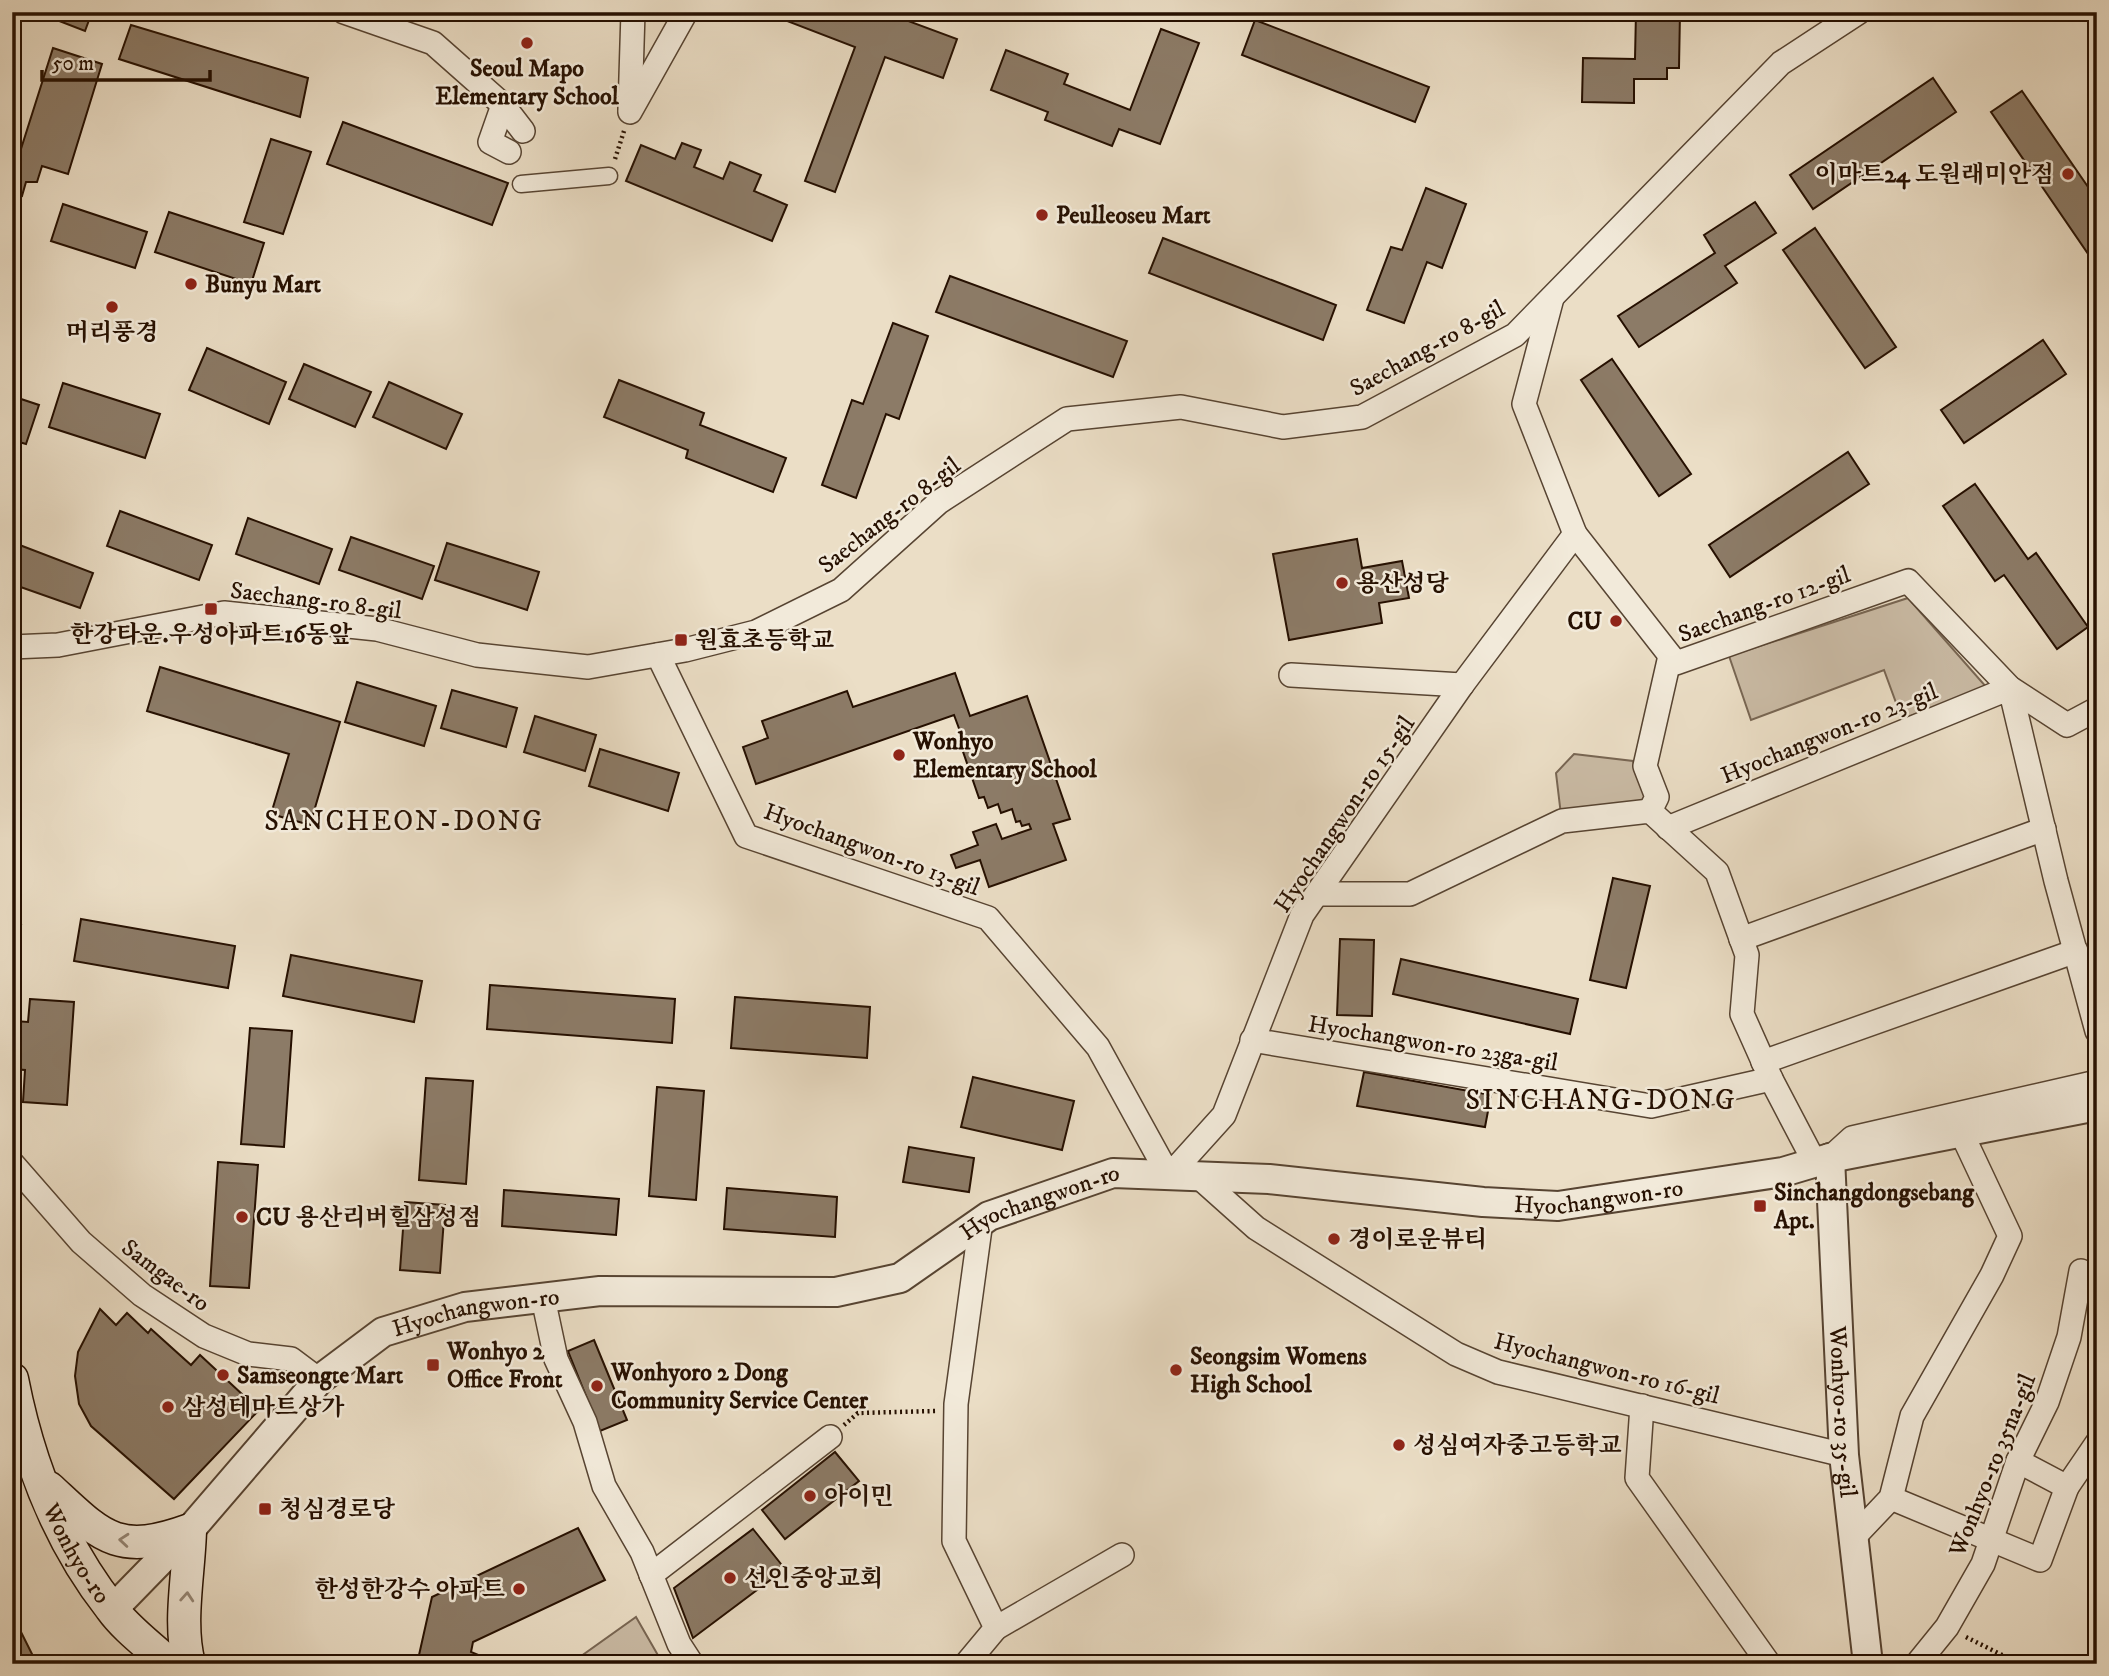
<svg xmlns="http://www.w3.org/2000/svg" width="2109" height="1676" viewBox="0 0 2109 1676" font-family="'IM FELL DW Pica','Noto Serif KR',serif">
  <rect width="100%" height="100%" fill="#ebdec6"/>
  <filter id="stains"><feTurbulence type="fractalNoise" baseFrequency=".00286" numOctaves="4"/><feColorMatrix values="0 0 0 0 .2 0 0 0 0 .09 0 0 0 0 .02 0 0 0 .5 -.17"/></filter>
  <radialGradient id="worn" r=".72"><stop offset=".6" stop-color="#630" stop-opacity="0"/><stop offset="1" stop-color="#630" stop-opacity=".3"/></radialGradient>
  <g fill="#cabba5" stroke="#786653" stroke-width="2">
    <path d="M 1908,598 L 1988,689 L 1902,719 L 1884,670 L 1751,720 L 1729,656 Z"/>
    <path d="M 1574,754 L 1633,761 L 1645,797 L 1642,806 L 1561,815 L 1556,773 Z"/>
    <path d="M 636,1617 L 663,1664 L 570,1664 Z"/>
  </g>
  <g fill="#8c7b67" stroke="#261001" stroke-width="2">
    <path d="M 36,12 L 92,12 L 85,31 Z"/>
    <path d="M 790,12 L 902,12 L 900,18 L 957,39 L 943,78 L 885,57 L 835,192 L 805,181 L 855,47 L 787,21 Z"/>
    <path d="M 1636,12 L 1680,12 L 1679,68 L 1667,68 L 1667,79 L 1634,79 L 1634,103 L 1582,102 L 1583,58 L 1635,59 Z"/>
    <path d="M 1255,20 L 1429,87 L 1415,122 L 1242,55 Z"/>
    <path d="M 131,25 L 308,78 L 300,117 L 119,59 Z"/>
    <path d="M 1161,29 L 1199,43 L 1160,144 L 1119,129 L 1112,146 L 1045,120 L 1048,112 L 991,90 L 1006,50 L 1068,74 L 1064,84 L 1130,110 Z"/>
    <path d="M 53,48 L 102,64 L 68,174 L 42,166 L 37,182 L 26,182 L 22,196 L 12,193 L 12,150 L 20,152 Z"/>
    <path d="M 1933,78 L 1956,112 L 1813,209 L 1790,175 Z"/>
    <path d="M 2022,91 L 2097,200 L 2097,267 L 1991,112 Z"/>
    <path d="M 343,122 L 508,183 L 492,225 L 327,164 Z"/>
    <path d="M 271,139 L 311,152 L 283,234 L 244,222 Z"/>
    <path d="M 682,143 L 701,150 L 694,167 L 723,179 L 730,162 L 761,175 L 754,191 L 787,205 L 772,241 L 626,181 L 641,145 L 675,159 Z"/>
    <path d="M 1426,188 L 1466,204 L 1442,268 L 1427,262 L 1404,323 L 1367,310 L 1391,247 L 1402,250 Z"/>
    <path d="M 1755,202 L 1776,233 L 1725,266 L 1737,283 L 1639,347 L 1618,316 L 1715,253 L 1704,235 Z"/>
    <path d="M 63,204 L 147,232 L 135,268 L 51,241 Z"/>
    <path d="M 169,212 L 264,243 L 251,284 L 155,252 Z"/>
    <path d="M 1815,228 L 1896,347 L 1865,368 L 1783,250 Z"/>
    <path d="M 1163,238 L 1336,305 L 1323,340 L 1149,273 Z"/>
    <path d="M 950,276 L 1127,341 L 1113,377 L 936,312 Z"/>
    <path d="M 893,323 L 928,336 L 899,419 L 886,414 L 856,498 L 822,485 L 852,400 L 863,404 Z"/>
    <path d="M 2043,340 L 2066,374 L 1964,443 L 1941,410 Z"/>
    <path d="M 207,348 L 286,382 L 269,424 L 189,390 Z"/>
    <path d="M 1612,359 L 1691,474 L 1659,496 L 1581,380 Z"/>
    <path d="M 304,364 L 371,392 L 355,427 L 289,399 Z"/>
    <path d="M 619,380 L 704,413 L 700,425 L 786,458 L 773,492 L 686,458 L 688,450 L 604,417 Z"/>
    <path d="M 389,382 L 462,414 L 446,449 L 373,417 Z"/>
    <path d="M 63,383 L 160,414 L 145,458 L 49,427 Z"/>
    <path d="M 12,396 L 39,405 L 26,444 L 12,440 Z"/>
    <path d="M 1848,452 L 1869,484 L 1730,577 L 1709,545 Z"/>
    <path d="M 1975,484 L 2028,559 L 2036,553 L 2088,627 L 2057,649 L 2004,575 L 1995,581 L 1943,506 Z"/>
    <path d="M 120,511 L 212,545 L 199,580 L 107,546 Z"/>
    <path d="M 248,518 L 332,549 L 319,584 L 236,554 Z"/>
    <path d="M 351,537 L 434,566 L 422,599 L 339,570 Z"/>
    <path d="M 1357,539 L 1362,568 L 1402,561 L 1409,598 L 1379,603 L 1382,623 L 1289,640 L 1273,554 Z"/>
    <path d="M 447,543 L 539,572 L 527,610 L 435,580 Z"/>
    <path d="M 17,544 L 93,573 L 80,608 L 12,584 L 12,558 Z"/>
    <path d="M 160,667 L 340,722 L 310,825 L 271,814 L 289,754 L 147,711 Z"/>
    <path d="M 955,673 L 970,716 L 1027,696 L 1070,819 L 1053,824 L 1066,860 L 989,887 L 980,860 L 956,868 L 951,855 L 978,845 L 973,832 L 996,824 L 1002,839 L 1031,829 L 1029,824 L 1022,826 L 1020,821 L 1016,822 L 1012,809 L 1001,813 L 998,804 L 988,808 L 984,797 L 979,798 L 960,743 L 964,742 L 954,715 L 756,784 L 743,747 L 768,738 L 762,721 L 847,691 L 853,707 Z"/>
    <path d="M 357,682 L 436,706 L 424,746 L 345,722 Z"/>
    <path d="M 452,690 L 517,708 L 506,747 L 441,728 Z"/>
    <path d="M 535,716 L 596,735 L 585,771 L 524,752 Z"/>
    <path d="M 600,749 L 679,773 L 668,811 L 589,786 Z"/>
    <path d="M 1613,878 L 1650,886 L 1626,988 L 1590,980 Z"/>
    <path d="M 81,919 L 235,946 L 228,988 L 74,961 Z"/>
    <path d="M 12,923 L 21,925 L 12,955 Z"/>
    <path d="M 1340,939 L 1374,940 L 1372,1016 L 1337,1015 Z"/>
    <path d="M 291,955 L 422,981 L 414,1022 L 283,996 Z"/>
    <path d="M 1401,959 L 1578,999 L 1570,1034 L 1393,994 Z"/>
    <path d="M 490,985 L 675,999 L 672,1043 L 487,1029 Z"/>
    <path d="M 735,997 L 870,1007 L 867,1058 L 731,1048 Z"/>
    <path d="M 30,999 L 74,1002 L 67,1105 L 23,1102 L 25,1070 L 12,1069 L 15,1021 L 28,1022 Z"/>
    <path d="M 250,1028 L 292,1031 L 284,1147 L 241,1144 Z"/>
    <path d="M 1364,1072 L 1491,1095 L 1485,1127 L 1357,1106 Z"/>
    <path d="M 973,1077 L 1074,1101 L 1062,1150 L 961,1127 Z"/>
    <path d="M 426,1078 L 473,1081 L 466,1184 L 419,1180 Z"/>
    <path d="M 657,1087 L 704,1091 L 696,1200 L 649,1196 Z"/>
    <path d="M 909,1147 L 974,1158 L 969,1192 L 903,1182 Z"/>
    <path d="M 218,1162 L 258,1165 L 249,1288 L 210,1286 Z"/>
    <path d="M 727,1188 L 837,1197 L 835,1237 L 724,1229 Z"/>
    <path d="M 504,1190 L 619,1199 L 616,1235 L 502,1226 Z"/>
    <path d="M 405,1202 L 445,1205 L 440,1273 L 400,1270 Z"/>
    <path d="M 100,1309 L 116,1325 L 127,1313 L 148,1333 L 151,1329 L 191,1365 L 200,1355 L 259,1410 L 174,1499 L 91,1426 L 79,1404 L 75,1376 L 78,1352 Z"/>
    <path d="M 594,1340 L 627,1420 L 600,1431 L 568,1351 Z"/>
    <path d="M 835,1452 L 859,1481 L 785,1539 L 762,1510 Z"/>
    <path d="M 578,1528 L 605,1580 L 473,1642 L 471,1652 L 481,1656 L 479,1664 L 417,1664 L 432,1597 Z"/>
    <path d="M 753,1529 L 785,1569 L 693,1638 L 674,1588 Z"/>
    <path d="M 12,1614 L 33,1656 L 16,1664 L 12,1664 Z"/>
  </g>
  <g fill="none" stroke-linecap="round" stroke-linejoin="round">
    <defs>
      <path id="pedestrian" d="M 521,184 L 609,176"/>
      <g id="minor">
        <path d="M 344,12 L 433,43 L 503,105 L 523,131"/>
        <path d="M 503,105 L 490,142 L 509,152"/>
        <path d="M 630,109 L 633,12"/>
        <path d="M 630,112 L 686,12"/>
        <path d="M 1552,298 L 1524,404 L 1575,534 L 1676,663 L 1908,581 L 2010,688 L 2067,725 L 2097,709"/>
        <path d="M 12,647 L 58,645 L 224,613 L 377,629 L 477,655 L 588,667 L 685,650 L 756,632 L 841,590 L 939,502 L 1067,419 L 1181,407 L 1283,427 L 1362,417 L 1515,335 L 1781,63 L 1859,12"/>
        <path d="M 658,655 L 746,836 L 988,918 L 1098,1047 L 1169,1176 L 1224,1115 L 1302,915 L 1462,685 L 1575,534"/>
        <path d="M 1291,675 L 1462,685"/>
        <path d="M 1650,811 L 1657,797 L 1645,766 L 1670,656"/>
        <path d="M 1668,828 L 2010,688 L 2056,881 L 2097,1031"/>
        <path d="M 1318,894 L 1410,894 L 1562,821 L 1650,811 L 1717,872 L 1747,955 L 1742,1014 L 1771,1079 L 1815,1163"/>
        <path d="M 1741,939 L 2044,829"/>
        <path d="M 1252,1040 L 1651,1106 L 1771,1079"/>
        <path d="M 1763,1062 L 2076,951"/>
        <path d="M 1830,1158 L 1852,1138 L 2097,1082"/>
        <path d="M 12,1163 L 81,1242 L 142,1295 L 204,1336 L 248,1354 L 291,1359 L 319,1380"/>
        <path d="M 1200,1178 L 1256,1228 L 1456,1354 L 1498,1372 L 1844,1455"/>
        <path d="M 543,1298 L 556,1359 L 585,1422 L 604,1486 L 642,1552 L 679,1644 L 692,1664"/>
        <path d="M 1642,1406 L 1637,1478 L 1769,1664"/>
        <path d="M 2018,1461 L 2067,1487 L 2097,1443"/>
        <path d="M 1891,1498 L 2040,1560 L 2067,1487"/>
        <path d="M 1853,1538 L 1891,1498 L 1912,1416 L 1992,1275 L 2010,1236 L 1962,1134"/>
        <path d="M 651,1575 L 830,1437"/>
        <path d="M 996,1628 L 1122,1555"/>
        <path d="M 966,1664 L 996,1628 L 954,1541 L 956,1404 L 981,1221"/>
        <path d="M 1917,1664 L 1947,1627 L 1983,1564 L 2018,1461 L 2047,1402 L 2069,1337 L 2081,1271"/>
      </g>
      <g id="tertiary">
        <path id="s1" d="M 1830,1158 L 1844,1455 L 1868,1664"/>
        <path id="s2" d="M 112,1610 L 190,1530 L 319,1380 L 383,1332 L 465,1307 L 600,1291 L 836,1292 L 900,1278 L 989,1216 L 1113,1173 L 1269,1179 L 1483,1202 L 1558,1206 L 1783,1172 L 1830,1158 L 2097,1106"/>
      </g>
      <g id="secondary">
        <path id="s3" d="M 12,1379 C 28,1461 59,1542 111,1608 C 126,1629 150,1646 169,1664"/>
        <path d="M 49,1488 C 101,1536 116,1557 190,1530 C 189,1573 178,1623 189,1664"/>
      </g>
    </defs>
    <use href="#pedestrian" stroke="#574432" stroke-width="19"/>
    <use href="#minor" stroke="#574432" stroke-width="26"/>
    <use href="#tertiary" stroke="#574432" stroke-width="32"/>
    <use href="#secondary" stroke="#261001" stroke-width="35"/>
    <g stroke="#261001" stroke-width="4.5" stroke-dasharray="2 3.5" stroke-linecap="butt">
      <path d="M 615,159 L 624,131"/>
      <path d="M 844,1425 L 858,1413 L 936,1411"/>
      <path d="M 1966,1637 L 2020,1664"/>
    </g>
    <use href="#pedestrian" stroke="#f2eada" stroke-width="16"/>
    <use href="#minor" stroke="#f2eada" stroke-width="23"/>
    <use href="#tertiary" stroke="#f2eada" stroke-width="28"/>
    <use href="#secondary" stroke="#f2eada" stroke-width="32"/>
  </g>
  <defs><path id="oneway-chevron" d="M-2-3.5L2.5 0L-2 3.5" fill="none" stroke-width="1.6" stroke-linecap="round" stroke-linejoin="round" transform="scale(1.75)"/></defs>
  <g stroke="#968878">
    <use href="#oneway-chevron" transform="translate(124 1540) rotate(-175)"/>
    <use href="#oneway-chevron" transform="translate(187 1597) rotate(-86)"/>
  </g>
  <g fill="#8f2418" stroke="#f2eada" stroke-width="2.5">
    <circle cx="527" cy="43" r="7"/>
    <circle cx="2068" cy="174" r="7"/>
    <circle cx="1042" cy="215" r="7"/>
    <circle cx="191" cy="284" r="7"/>
    <circle cx="112" cy="307" r="7"/>
    <circle cx="1342" cy="583" r="7"/>
    <rect x="204" y="602" width="14" height="14" rx="3.5"/>
    <circle cx="1616" cy="621" r="7"/>
    <rect x="674" y="633" width="14" height="14" rx="3.5"/>
    <circle cx="899" cy="755" r="7"/>
    <rect x="1753" y="1199" width="14" height="14" rx="3.5"/>
    <circle cx="242" cy="1217" r="7"/>
    <circle cx="1334" cy="1239" r="7"/>
    <rect x="426" y="1358" width="14" height="14" rx="3.5"/>
    <circle cx="1176" cy="1370" r="7"/>
    <circle cx="223" cy="1375" r="7"/>
    <circle cx="597" cy="1386" r="7"/>
    <circle cx="168" cy="1407" r="7"/>
    <circle cx="1399" cy="1445" r="7"/>
    <circle cx="810" cy="1496" r="7"/>
    <rect x="258" y="1502" width="14" height="14" rx="3.5"/>
    <circle cx="730" cy="1578" r="7"/>
    <circle cx="519" cy="1589" r="7"/>
  </g>
  <g text-anchor="middle" stroke-width="5" stroke-linejoin="round" paint-order="stroke">
    <g font-size="24" font-weight="bold" fill="#261001" stroke="#f2eada" text-anchor="start">
      <text x="527" y="76" text-anchor="middle">Seoul Mapo<tspan x="527" dy="28">Elementary School</tspan></text>
      <text x="2054" y="182" text-anchor="end">이마트24 도원래미안점</text>
      <text x="1056" y="223">Peulleoseu Mart</text>
      <text x="205" y="292">Bunyu Mart</text>
      <text x="112" y="340" text-anchor="middle">머리풍경</text>
      <text x="1356" y="591">용산성당</text>
      <text x="1602" y="629" text-anchor="end">CU</text>
      <text x="211" y="642" text-anchor="middle">한강타운.우성아파트16동앞</text>
      <text x="695" y="648">원효초등학교</text>
      <text x="913" y="749">Wonhyo<tspan x="913" dy="28">Elementary School</tspan></text>
      <text x="1774" y="1200">Sinchangdongsebang<tspan x="1774" dy="28">Apt.</tspan></text>
      <text x="256" y="1225">CU 용산리버힐삼성점</text>
      <text x="1348" y="1247">경이로운뷰티</text>
      <text x="447" y="1359">Wonhyo 2<tspan x="447" dy="28">Office Front</tspan></text>
      <text x="1190" y="1364">Seongsim Womens<tspan x="1190" dy="28">High School</tspan></text>
      <text x="611" y="1380">Wonhyoro 2 Dong<tspan x="611" dy="28">Community Service Center</tspan></text>
      <text x="237" y="1383">Samseongte Mart</text>
      <text x="182" y="1415">삼성테마트상가</text>
      <text x="1413" y="1453">성심여자중고등학교</text>
      <text x="824" y="1504">아이민</text>
      <text x="279" y="1517">청심경로당</text>
      <text x="744" y="1586">선인중앙교회</text>
      <text x="505" y="1597" text-anchor="end">한성한강수 아파트</text>
    </g>
    <g font-size="24" fill="#261001" stroke="#f2eada">
      <text transform="translate(1427 348) rotate(-29)" y="8">Saechang-ro 8-gil</text>
      <text transform="translate(889 515) rotate(-38)" y="8">Saechang-ro 8-gil</text>
      <text transform="translate(316 600) rotate(7)" y="8">Saechang-ro 8-gil</text>
      <text transform="translate(1764 604) rotate(-20)" y="8">Saechang-ro 12-gil</text>
      <text transform="translate(1829 733) rotate(-22)" y="8">Hyochangwon-ro 23-gil</text>
      <text transform="translate(1344 814) rotate(-56)" y="8">Hyochangwon-ro 15-gil</text>
      <text transform="translate(872 849) rotate(20)" y="8">Hyochangwon-ro 13-gil</text>
      <text transform="translate(1433 1043) rotate(9)" y="8">Hyochangwon-ro 23ga-gil</text>
      <text dy="8" stroke="none"><textPath href="#s2" startOffset="1640">Hyochangwon-ro</textPath></text>
      <text dy="8" stroke="none"><textPath href="#s2" startOffset="1074">Hyochangwon-ro</textPath></text>
      <text transform="translate(166 1275) rotate(37)" y="8">Samgae-ro</text>
      <text dy="8" stroke="none"><textPath href="#s2" startOffset="485">Hyochangwon-ro</textPath></text>
      <text transform="translate(1607 1368) rotate(14)" y="8">Hyochangwon-ro 16-gil</text>
      <text dy="8" stroke="none"><textPath href="#s1" startOffset="254">Wonhyo-ro 35-gil</textPath></text>
      <text transform="translate(1992 1465) rotate(-68)" y="8">Wonhyo-ro 35na-gil</text>
      <text dy="8" stroke="none"><textPath href="#s3" startOffset="187">Wonhyo-ro</textPath></text>
    </g>
    <g font-size="28" letter-spacing="2" fill="#261001" stroke="#f2eada">
      <text x="404" y="830">SANCHEON-DONG</text>
      <text x="1601" y="1109">SINCHANG-DONG</text>
    </g>
  </g>
  <rect width="2109" height="1676" fill="none" stroke="#ebdec6" stroke-width="42"/>
  <rect x="14" y="14" width="2081" height="1648" fill="none" stroke="#261001" stroke-width="3.5"/>
  <rect x="21" y="21" width="2067" height="1634" fill="none" stroke="#261001" stroke-width="2"/>
  <path d="M42 70v10h168v-10" fill="none" stroke="#261001" stroke-width="3.5"/>
  <text x="52" y="70" font-size="21" fill="#261001" stroke="#f2eada" stroke-width="5" paint-order="stroke">50 m</text>
  <rect width="100%" height="100%" filter="url(#stains)"/>
  <rect width="100%" height="100%" fill="url(#worn)"/>
</svg>
